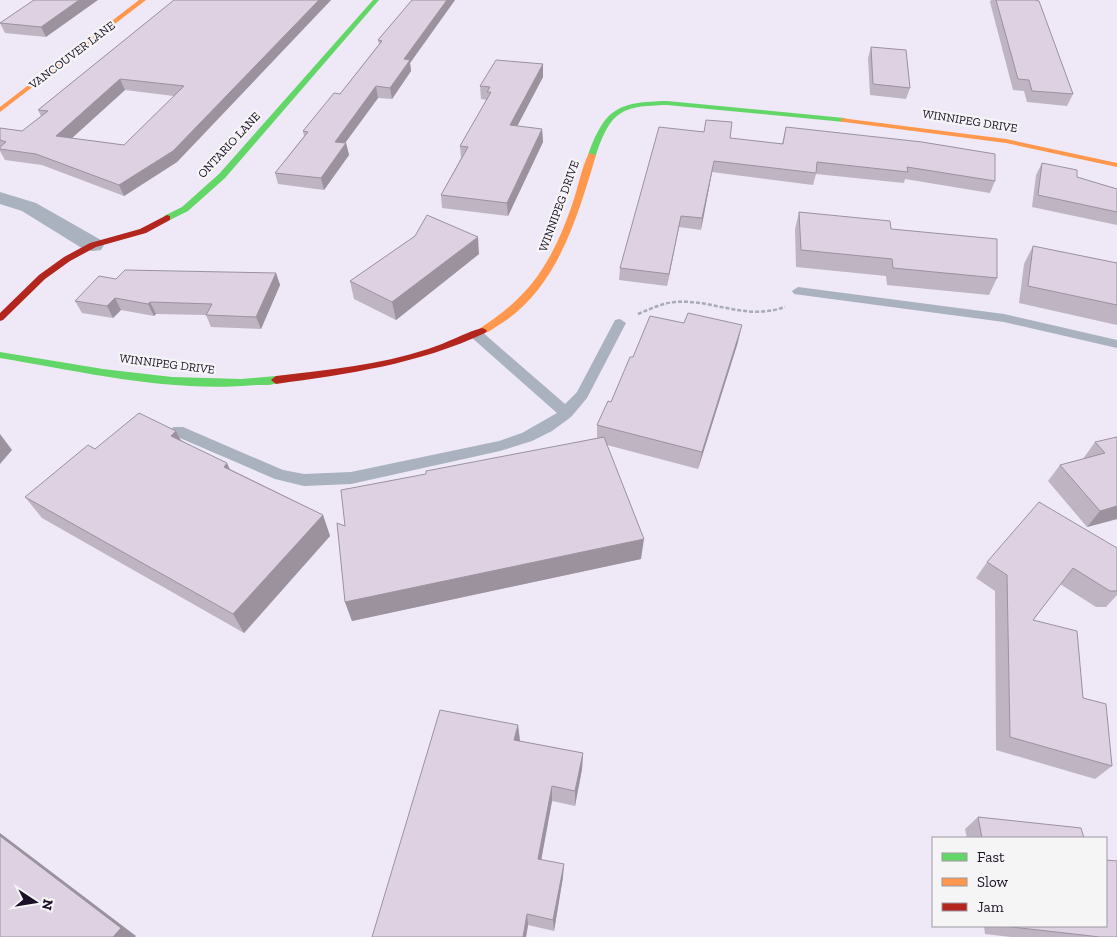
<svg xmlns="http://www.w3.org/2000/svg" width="1117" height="937" viewBox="0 0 1117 937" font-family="'Zilla Slab',serif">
  <rect width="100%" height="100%" fill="#eee8f7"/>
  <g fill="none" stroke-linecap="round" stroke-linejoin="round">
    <path stroke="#a7acb7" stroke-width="2.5" stroke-dasharray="4 2" stroke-linecap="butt" d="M 638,314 C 650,309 662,303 675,302 C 714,299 745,321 785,307"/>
    <g fill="#a9b2be" fill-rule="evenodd">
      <path d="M 798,287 L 1004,314 L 1117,340 L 1117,348 L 1004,322 L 794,294 L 792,291 Z"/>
      <path d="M 620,319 L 626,323 L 587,398 L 571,417 L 552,431 L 532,441 L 500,451 L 351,484 L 304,486 L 275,479 L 173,435 L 171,431 L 173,427 L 183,427 L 283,470 L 304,474 L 351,472 L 499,441 L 522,433 L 557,413 L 471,337 L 470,334 L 471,331 L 481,331 L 565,404 L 577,392 L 615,320 Z"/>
    </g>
    <path fill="#a9b2be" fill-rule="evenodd" d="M 0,192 L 36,203 L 101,240 L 104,245 L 101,250 L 93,251 L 85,250 L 22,211 L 0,204 Z"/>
    <g fill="#63d668" fill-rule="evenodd">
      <path d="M 373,0 L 379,0 L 225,178 L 188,211 L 170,220 L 164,220 L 164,216 L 182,207 L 219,174 Z"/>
      <path d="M 667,101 L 844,118 L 848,120 L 844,122 L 667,105 C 621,106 611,111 596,155 L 589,157 L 588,155 C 605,108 618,102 667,101 Z"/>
      <path d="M 0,352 L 103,369 L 172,377 L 241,379 L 276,376 L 281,380 C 276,386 264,385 256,385 C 170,393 84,372 0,358 Z"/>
    </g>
    <g fill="#ff974d" fill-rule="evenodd">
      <path d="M 139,0 L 146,0 L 0,112 L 0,107 Z"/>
      <path d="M 841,118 L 1006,139 L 1117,163 L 1117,167 L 1006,143 L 844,122 L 841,122 Z"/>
      <path d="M 589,153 L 596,155 C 578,215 558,287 502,323 C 495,327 487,335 479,333 L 477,331 L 479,329 C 531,296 552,262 572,205 C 578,188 581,169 589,153 Z"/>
    </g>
    <g fill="#b3261e" fill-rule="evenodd">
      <path d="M 167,215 L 170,216 L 170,220 L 146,233 L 96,247 L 70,261 L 45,279 L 3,320 L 0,321 L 0,313 L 39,275 L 64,257 L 90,243 L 140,229 Z"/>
      <path d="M 482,328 L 485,329 L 487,331 L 485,333 C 419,364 348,374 276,384 L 271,380 L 276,376 C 327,370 379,365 428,349 C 447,343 464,333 482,328 Z"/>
    </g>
  </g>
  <g fill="#beb4c2" fill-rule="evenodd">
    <path d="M 34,0 L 46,37 L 5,33 L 0,23 Z"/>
    <path d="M 174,0 L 331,0 L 177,162 L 124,196 L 42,165 L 5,160 L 0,151 L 0,128 L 22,131 L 41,116 L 38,110 ZM 125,90 L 174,96 L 124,145 L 72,138 Z"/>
    <path d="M 412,0 L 455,0 L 410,63 L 411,71 L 392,99 L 378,98 L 345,143 L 346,143 L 349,155 L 324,190 L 278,184 L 275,173 L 304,136 L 303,131 L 340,94 L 379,44 L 378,40 Z"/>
    <path d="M 991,0 L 1035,0 L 1073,94 L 1067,106 L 1027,102 L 1024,91 L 1013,90 L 990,2 Z"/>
    <path d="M 871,47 L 910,88 L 906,99 L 870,95 L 868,58 Z"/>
    <path d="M 543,64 L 543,77 L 517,126 L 542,129 L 543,142 L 508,216 L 442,208 L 441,195 L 461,158 L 460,146 L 487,100 L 481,99 L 480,86 Z"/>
    <path d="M 786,127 L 995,181 L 990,193 L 905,179 L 904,183 L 816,174 L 813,185 L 712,172 L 701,230 L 679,227 L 667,286 L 619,280 L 620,268 L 730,138 L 782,144 Z"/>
    <path d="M 1042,163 L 1077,177 L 1117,189 L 1117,225 L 1032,207 L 1036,175 Z"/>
    <path d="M 799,212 L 891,229 L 997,278 L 989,295 L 887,285 L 886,276 L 796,267 L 795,229 Z"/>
    <path d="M 415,236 L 479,254 L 396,320 L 354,299 L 350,281 Z"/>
    <path d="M 1033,246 L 1117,263 L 1117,325 L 1019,303 L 1024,264 Z"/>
    <path d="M 276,273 L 280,285 L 261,329 L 211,327 L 206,315 L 156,314 L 154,316 L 121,310 L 113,318 L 82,313 L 75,301 L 116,279 Z"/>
    <path d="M 738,342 L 698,469 L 607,445 L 641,559 L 352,621 L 345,602 L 345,526 L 426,474 L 597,438 L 597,425 L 611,402 L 633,357 Z"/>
    <path d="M 176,431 L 181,440 L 230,469 L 323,515 L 330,536 L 244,633 L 42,518 L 25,497 L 95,449 Z"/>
    <path d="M 1117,437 L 1117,519 L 1087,527 L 1048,481 L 1060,465 L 1083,459 L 1095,442 Z"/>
    <path d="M 1117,548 L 1117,595 L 1106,607 L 1096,607 L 1060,584 L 1033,620 L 1083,698 L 1112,766 L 1095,779 L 996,750 L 995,591 L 976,578 L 987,562 Z"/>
    <path d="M 518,725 L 520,741 L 583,753 L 582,769 L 575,806 L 552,801 L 541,859 L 563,877 L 554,931 L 528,925 L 526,937 Z"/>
    <path d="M 978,817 L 1084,838 L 967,838 L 965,829 Z"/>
    <path d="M 984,926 L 1106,926 L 1117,937 L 1011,937 L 985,934 Z"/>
  </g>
  <g fill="#9b929e">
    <path d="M 79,0 L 98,0 L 46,37 L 41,27 Z"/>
    <path d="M 319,0 L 331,0 L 177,162 L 124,196 L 119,185 Z"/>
    <path d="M 447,0 L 455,0 L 410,63 L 411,71 L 392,99 L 390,88 L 404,59 Z"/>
    <path d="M 543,64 L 543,77 L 511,138 L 510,125 Z"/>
    <path d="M 120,79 L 125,90 L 62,147 L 56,136 Z"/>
    <path d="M 376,86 L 378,98 L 337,154 L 335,142 Z"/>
    <path d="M 542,129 L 543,142 L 508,216 L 507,203 Z"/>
    <path d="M 346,143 L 349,155 L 324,190 L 321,178 Z"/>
    <path d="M 714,161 L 712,172 L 701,230 L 702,218 Z"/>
    <path d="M 681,216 L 679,227 L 667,286 L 669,274 Z"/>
    <path d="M 478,237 L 479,254 L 396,320 L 392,302 Z"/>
    <path d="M 276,273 L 280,285 L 261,329 L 256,317 Z"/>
    <path d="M 115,298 L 121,310 L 113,318 L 107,306 Z"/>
    <path d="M 150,302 L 156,314 L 154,316 L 148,304 Z"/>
    <path d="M 742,325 L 738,342 L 698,469 L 702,452 Z"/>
    <path d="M 176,431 L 187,453 L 171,436 Z"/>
    <path d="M 0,434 L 12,450 L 0,464 Z"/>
    <path d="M 227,463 L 237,485 L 224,467 Z"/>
    <path d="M 1117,506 L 1117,519 L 1087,527 L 1100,511 Z"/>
    <path d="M 323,515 L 330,536 L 244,633 L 233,614 Z"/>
    <path d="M 644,539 L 641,559 L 352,621 L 345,602 Z"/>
    <path d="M 518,725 L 520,742 L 514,740 Z"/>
    <path d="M 583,753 L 582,769 L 575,806 L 575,791 Z"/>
    <path d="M 552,786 L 552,801 L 539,872 L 538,859 Z"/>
    <path d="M 0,833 L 136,936 L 135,937 L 113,937 L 0,836 Z"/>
    <path d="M 564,864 L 563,877 L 554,931 L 553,920 Z"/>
    <path d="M 527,914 L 528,925 L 526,937 L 523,937 Z"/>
  </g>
  <g fill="#ddd1e2" stroke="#9b929e" fill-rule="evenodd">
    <path d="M 34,0 L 79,0 L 41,27 L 0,23 Z"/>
    <path d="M 174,0 L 319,0 L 173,151 L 119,185 L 36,154 L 0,149 L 0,147 L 6,142 L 0,140 L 0,128 L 22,131 L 48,111 L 38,110 ZM 120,79 L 184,86 L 124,145 L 56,136 Z"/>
    <path d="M 412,0 L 447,0 L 404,59 L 410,60 L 390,88 L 376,86 L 335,142 L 346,143 L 321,178 L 275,173 L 308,132 L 303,131 L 334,93 L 340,94 L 382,41 L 378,40 Z"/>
    <path d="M 996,0 L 1035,0 L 1039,1 L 1073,94 L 1032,91 L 1029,80 L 1018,79 Z"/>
    <path d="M 871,47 L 906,50 L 910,88 L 873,84 Z"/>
    <path d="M 496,60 L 543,64 L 510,125 L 542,129 L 507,203 L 441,195 L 468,147 L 460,146 L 491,92 L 487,92 L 490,87 L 480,86 Z"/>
    <path d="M 706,120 L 732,122 L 730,138 L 783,144 L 786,127 L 922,142 L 995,154 L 995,181 L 907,167 L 908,172 L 817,162 L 816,173 L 714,161 L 702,218 L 681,216 L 669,274 L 620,268 L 659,127 L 704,132 Z"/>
    <path d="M 1042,163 L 1077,170 L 1077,177 L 1117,189 L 1117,212 L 1038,195 Z"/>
    <path d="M 799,212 L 890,221 L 891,229 L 997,239 L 997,278 L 893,268 L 892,259 L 801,250 Z"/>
    <path d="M 427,215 L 478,237 L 392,302 L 350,281 L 415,236 Z"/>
    <path d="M 1033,246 L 1117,263 L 1117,305 L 1028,286 Z"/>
    <path d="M 125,270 L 276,273 L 256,317 L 206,315 L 212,304 L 150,302 L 148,304 L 115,298 L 107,306 L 75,301 L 99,276 L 116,279 Z"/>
    <path d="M 688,313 L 742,325 L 702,452 L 597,425 L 608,401 L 611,402 L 630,357 L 633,357 L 650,316 L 684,323 Z"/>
    <path d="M 139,413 L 176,431 L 171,436 L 227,463 L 224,467 L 323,515 L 233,614 L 25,497 L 88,445 L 95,449 Z"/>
    <path d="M 604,437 L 644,539 L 345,602 L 337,523 L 345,526 L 341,490 L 426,474 L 426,471 Z"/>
    <path d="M 1117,437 L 1117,506 L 1100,511 L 1060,465 L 1105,453 L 1095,442 Z"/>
    <path d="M 1039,502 L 1117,548 L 1117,591 L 1110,591 L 1073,568 L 1033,620 L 1077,631 L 1083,698 L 1106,704 L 1112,766 L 1010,737 L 1007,575 L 987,562 Z"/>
    <path d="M 440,710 L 518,725 L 514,740 L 583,753 L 575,791 L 552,786 L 538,859 L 564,864 L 553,920 L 527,914 L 523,937 L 372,937 Z"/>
    <path d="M 978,817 L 1081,828 L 1084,838 L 982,838 Z"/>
    <path d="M 0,836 L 121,928 L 113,937 L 0,937 Z"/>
    <path d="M 1106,860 L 1117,861 L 1117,937 L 1100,937 L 1003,926 L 1106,926 Z"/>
  </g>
  <g text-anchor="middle" stroke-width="4.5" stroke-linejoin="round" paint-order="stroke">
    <g font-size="12" fill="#1b1028" stroke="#f5f5f5">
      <text transform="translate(72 55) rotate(-37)" y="4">VANCOUVER LANE</text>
      <text transform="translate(970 121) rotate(9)" y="4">WINNIPEG DRIVE</text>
      <text transform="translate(229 145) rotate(-47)" y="4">ONTARIO LANE</text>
      <text transform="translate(559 206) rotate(-70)" y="4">WINNIPEG DRIVE</text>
      <text transform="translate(167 364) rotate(7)" y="4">WINNIPEG DRIVE</text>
    </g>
  </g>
  <rect x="932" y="837" width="175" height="90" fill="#f5f5f5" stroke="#9e99a3"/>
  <rect x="942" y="853" width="25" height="8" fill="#63d668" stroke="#9e99a3"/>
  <text x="977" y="862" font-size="15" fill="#1b1028">Fast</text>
  <rect x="942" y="878" width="25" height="8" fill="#ff974d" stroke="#9e99a3"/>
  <text x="977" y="887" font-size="15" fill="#1b1028">Slow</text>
  <rect x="942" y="903" width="25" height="8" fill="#b3261e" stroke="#9e99a3"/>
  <text x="977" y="912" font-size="15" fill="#1b1028">Jam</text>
  <g transform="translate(35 902) rotate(102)" stroke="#f5f5f5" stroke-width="4" paint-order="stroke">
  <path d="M0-4L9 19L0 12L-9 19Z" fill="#1b1028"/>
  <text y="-8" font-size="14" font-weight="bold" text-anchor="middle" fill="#1b1028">N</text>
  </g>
</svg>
